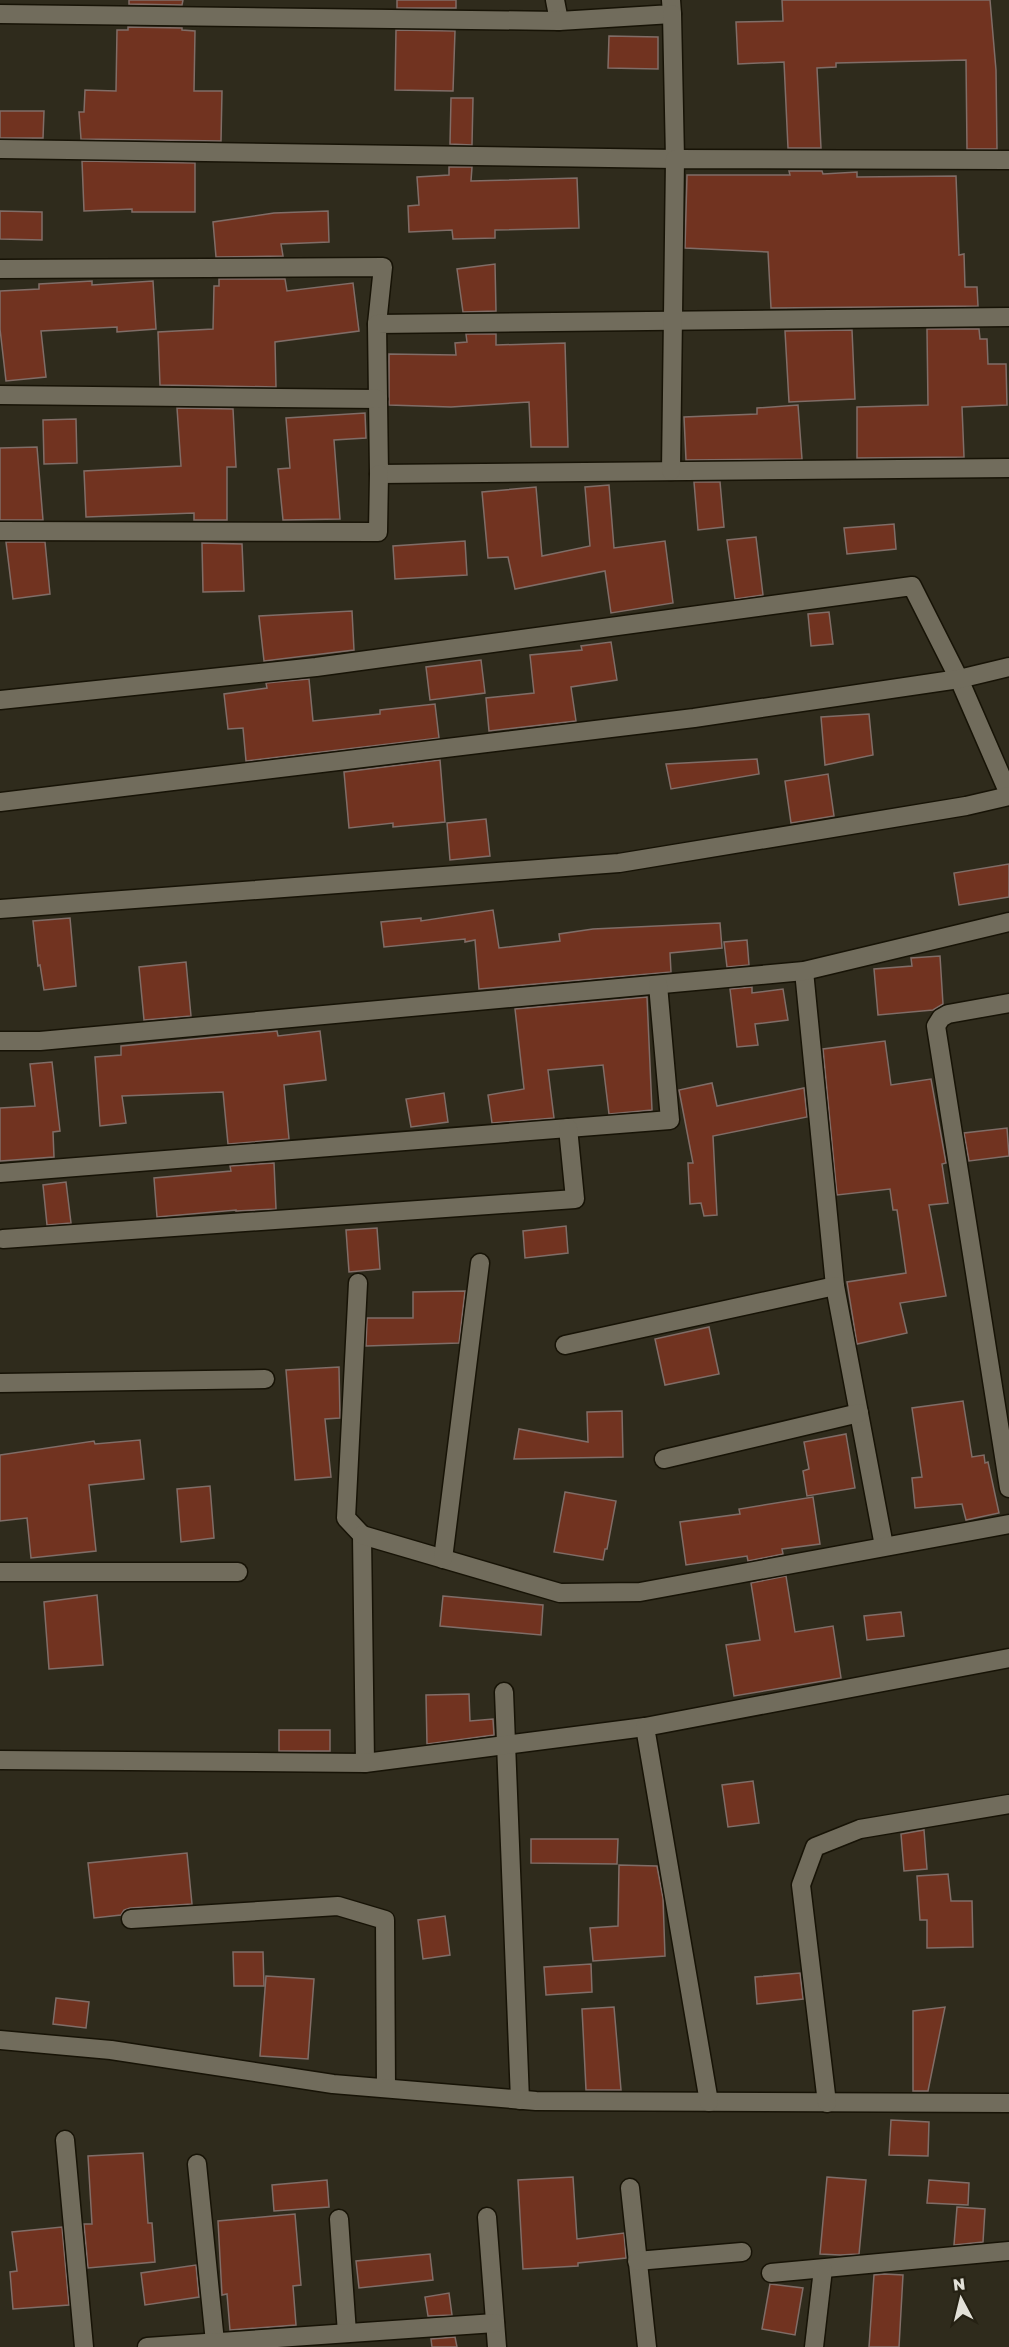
<svg xmlns="http://www.w3.org/2000/svg" width="1009" height="2347" viewBox="0 0 1009 2347" font-family="'Golos Text',sans-serif">
  <rect width="100%" height="100%" fill="#2f2b1c"/>
  <g fill="#713320" stroke="#806d67" stroke-width="1.5">
    <path d="M 129,0 L 183,0 L 182,5 L 129,4 Z"/>
    <rect x="397" y="0" width="59" height="8"/>
    <path d="M 782,0 L 990,0 L 996,70 L 997,149 L 967,149 L 966,60 L 836,63 L 836,67 L 817,68 L 821,148 L 788,148 L 784,62 L 738,64 L 736,22 L 783,21 Z"/>
    <path d="M 128,27 L 182,28 L 182,30 L 195,31 L 194,91 L 222,91 L 221,141 L 81,139 L 79,112 L 84,112 L 85,90 L 116,91 L 117,30 L 128,30 Z"/>
    <path d="M 396,30 L 455,31 L 453,91 L 395,90 Z"/>
    <path d="M 609,36 L 658,37 L 658,69 L 608,68 Z"/>
    <path d="M 451,98 L 473,98 L 472,145 L 450,144 Z"/>
    <path d="M 0,111 L 44,111 L 43,138 L 0,138 Z"/>
    <path d="M 82,161 L 195,163 L 195,212 L 132,212 L 132,209 L 84,211 Z"/>
    <path d="M 449,167 L 472,167 L 471,181 L 577,178 L 579,228 L 495,230 L 495,238 L 453,239 L 452,230 L 409,232 L 408,206 L 419,205 L 417,177 L 449,175 Z"/>
    <path d="M 789,171 L 822,171 L 823,174 L 857,172 L 857,177 L 956,176 L 959,255 L 964,254 L 965,287 L 977,287 L 978,306 L 771,308 L 768,252 L 685,248 L 687,175 L 790,175 Z"/>
    <path d="M 0,211 L 42,212 L 42,240 L 0,239 Z"/>
    <path d="M 328,211 L 329,242 L 281,244 L 283,256 L 216,257 L 213,222 L 274,213 Z"/>
    <path d="M 495,264 L 496,311 L 463,312 L 457,269 Z"/>
    <path d="M 219,279 L 285,279 L 287,291 L 353,283 L 359,331 L 275,342 L 276,387 L 160,385 L 158,332 L 213,329 L 214,286 L 219,286 Z"/>
    <path d="M 92,281 L 92,285 L 153,281 L 156,329 L 117,332 L 117,327 L 41,331 L 46,377 L 6,381 L 0,329 L 0,291 L 39,289 L 39,284 Z"/>
    <path d="M 927,329 L 979,329 L 980,339 L 987,339 L 988,364 L 1006,364 L 1007,405 L 962,407 L 964,457 L 857,458 L 857,407 L 928,405 Z"/>
    <path d="M 852,330 L 855,399 L 789,402 L 785,331 Z"/>
    <path d="M 466,334 L 496,334 L 496,345 L 565,343 L 568,447 L 531,447 L 529,402 L 451,407 L 389,405 L 389,354 L 456,355 L 455,343 L 467,342 Z"/>
    <path d="M 798,405 L 802,459 L 686,460 L 684,417 L 757,414 L 757,408 Z"/>
    <path d="M 177,408 L 233,409 L 236,467 L 227,467 L 227,520 L 194,520 L 194,513 L 86,517 L 84,471 L 181,466 Z"/>
    <path d="M 365,413 L 366,438 L 334,440 L 340,519 L 283,520 L 278,469 L 290,468 L 286,418 Z"/>
    <path d="M 76,419 L 77,463 L 44,464 L 43,420 Z"/>
    <path d="M 37,447 L 43,520 L 0,520 L 0,448 Z"/>
    <path d="M 694,482 L 720,482 L 724,527 L 698,530 Z"/>
    <path d="M 609,485 L 614,548 L 665,541 L 673,603 L 611,613 L 605,571 L 515,589 L 508,557 L 488,558 L 482,492 L 536,487 L 542,556 L 590,546 L 585,487 Z"/>
    <path d="M 894,524 L 896,549 L 847,554 L 844,528 Z"/>
    <path d="M 756,537 L 763,595 L 735,599 L 727,540 Z"/>
    <path d="M 465,541 L 467,575 L 395,579 L 393,546 Z"/>
    <path d="M 6,542 L 45,542 L 50,594 L 13,599 Z"/>
    <path d="M 202,543 L 242,544 L 244,591 L 203,592 Z"/>
    <path d="M 352,611 L 354,650 L 264,661 L 259,616 Z"/>
    <path d="M 829,612 L 833,644 L 811,646 L 808,614 Z"/>
    <path d="M 611,642 L 617,680 L 571,687 L 576,721 L 489,731 L 486,698 L 534,693 L 530,655 L 582,650 L 581,646 Z"/>
    <path d="M 481,660 L 485,693 L 430,700 L 426,667 Z"/>
    <path d="M 309,679 L 313,721 L 380,714 L 380,710 L 435,704 L 439,738 L 246,761 L 243,728 L 228,729 L 224,694 L 267,688 L 266,683 Z"/>
    <path d="M 869,714 L 873,755 L 825,765 L 821,717 Z"/>
    <path d="M 757,759 L 759,774 L 671,789 L 666,764 Z"/>
    <path d="M 440,760 L 445,822 L 393,827 L 393,823 L 349,828 L 344,772 Z"/>
    <path d="M 828,774 L 834,816 L 791,823 L 785,781 Z"/>
    <path d="M 486,819 L 490,856 L 450,860 L 447,823 Z"/>
    <path d="M 1009,864 L 1009,897 L 959,905 L 954,873 Z"/>
    <path d="M 493,910 L 499,948 L 560,941 L 559,934 L 593,929 L 720,923 L 722,948 L 670,953 L 671,972 L 479,989 L 475,940 L 465,942 L 465,939 L 384,947 L 381,922 L 421,918 L 421,921 Z"/>
    <path d="M 70,918 L 76,986 L 44,990 L 40,965 L 38,966 L 33,921 Z"/>
    <path d="M 747,940 L 749,965 L 727,967 L 724,942 Z"/>
    <path d="M 940,956 L 943,1004 L 933,1010 L 878,1015 L 874,969 L 912,966 L 911,958 Z"/>
    <path d="M 186,962 L 191,1016 L 144,1020 L 139,967 Z"/>
    <path d="M 752,987 L 752,993 L 783,989 L 788,1020 L 755,1024 L 758,1045 L 737,1047 L 730,989 Z"/>
    <path d="M 647,997 L 652,1110 L 609,1114 L 603,1065 L 548,1070 L 554,1118 L 492,1123 L 488,1095 L 524,1089 L 515,1009 Z"/>
    <path d="M 277,1031 L 278,1036 L 320,1031 L 326,1080 L 284,1085 L 289,1139 L 228,1144 L 223,1092 L 122,1096 L 126,1123 L 100,1126 L 95,1057 L 121,1055 L 121,1046 Z"/>
    <path d="M 885,1041 L 891,1085 L 931,1079 L 946,1163 L 942,1164 L 948,1203 L 929,1205 L 946,1296 L 900,1303 L 907,1333 L 857,1344 L 847,1282 L 906,1273 L 897,1210 L 893,1210 L 890,1189 L 837,1195 L 823,1049 Z"/>
    <path d="M 52,1062 L 60,1131 L 53,1132 L 54,1157 L 0,1161 L 0,1108 L 35,1106 L 30,1064 Z"/>
    <path d="M 712,1083 L 717,1106 L 804,1088 L 807,1117 L 713,1136 L 717,1215 L 704,1216 L 701,1203 L 690,1204 L 688,1163 L 693,1163 L 679,1090 Z"/>
    <path d="M 444,1093 L 448,1122 L 411,1127 L 406,1099 Z"/>
    <path d="M 1007,1128 L 1009,1156 L 969,1161 L 964,1133 Z"/>
    <path d="M 274,1163 L 276,1209 L 236,1211 L 236,1210 L 157,1217 L 154,1178 L 231,1171 L 230,1166 Z"/>
    <path d="M 66,1182 L 71,1223 L 47,1225 L 43,1185 Z"/>
    <path d="M 566,1226 L 568,1253 L 525,1258 L 523,1231 Z"/>
    <path d="M 377,1228 L 380,1269 L 349,1272 L 346,1230 Z"/>
    <path d="M 465,1291 L 459,1343 L 366,1346 L 367,1318 L 413,1318 L 413,1292 Z"/>
    <path d="M 709,1327 L 719,1374 L 665,1385 L 655,1339 Z"/>
    <path d="M 339,1367 L 340,1418 L 325,1419 L 331,1477 L 295,1480 L 286,1370 Z"/>
    <path d="M 963,1401 L 972,1457 L 984,1455 L 985,1463 L 988,1462 L 999,1513 L 966,1520 L 962,1504 L 915,1508 L 912,1478 L 922,1477 L 912,1408 Z"/>
    <path d="M 622,1411 L 623,1457 L 514,1459 L 519,1429 L 588,1442 L 587,1412 Z"/>
    <path d="M 846,1434 L 855,1488 L 807,1496 L 803,1471 L 809,1469 L 804,1442 Z"/>
    <path d="M 140,1440 L 144,1479 L 89,1485 L 96,1551 L 31,1558 L 27,1518 L 0,1521 L 0,1455 L 94,1441 L 95,1444 Z"/>
    <path d="M 210,1486 L 214,1538 L 181,1542 L 177,1489 Z"/>
    <path d="M 565,1492 L 616,1501 L 607,1549 L 605,1549 L 603,1560 L 554,1552 Z"/>
    <path d="M 813,1497 L 820,1544 L 782,1549 L 783,1554 L 748,1561 L 747,1556 L 686,1565 L 680,1522 L 740,1514 L 739,1509 Z"/>
    <path d="M 786,1576 L 795,1632 L 833,1626 L 841,1678 L 734,1696 L 726,1645 L 760,1640 L 751,1583 Z"/>
    <path d="M 97,1595 L 103,1665 L 49,1669 L 44,1602 Z"/>
    <path d="M 443,1596 L 543,1605 L 541,1635 L 440,1626 Z"/>
    <path d="M 901,1612 L 904,1636 L 867,1640 L 864,1616 Z"/>
    <path d="M 469,1694 L 470,1721 L 493,1719 L 494,1735 L 427,1744 L 426,1695 Z"/>
    <rect x="279" y="1730" width="51" height="21"/>
    <path d="M 753,1781 L 759,1823 L 728,1827 L 722,1785 Z"/>
    <path d="M 924,1830 L 927,1869 L 904,1871 L 901,1834 Z"/>
    <path d="M 531,1839 L 618,1839 L 617,1864 L 531,1863 Z"/>
    <path d="M 187,1853 L 192,1904 L 130,1908 L 124,1910 L 121,1915 L 94,1918 L 88,1863 Z"/>
    <path d="M 619,1865 L 657,1866 L 663,1898 L 665,1956 L 593,1961 L 590,1928 L 618,1926 Z"/>
    <path d="M 948,1874 L 951,1901 L 972,1901 L 973,1947 L 927,1948 L 927,1920 L 920,1920 L 917,1876 Z"/>
    <path d="M 445,1916 L 450,1955 L 423,1959 L 418,1920 Z"/>
    <path d="M 233,1952 L 263,1952 L 264,1986 L 234,1986 Z"/>
    <path d="M 591,1964 L 592,1992 L 546,1995 L 544,1967 Z"/>
    <path d="M 800,1973 L 803,1999 L 757,2004 L 755,1977 Z"/>
    <path d="M 266,1976 L 314,1979 L 308,2059 L 260,2056 Z"/>
    <path d="M 56,1998 L 89,2002 L 86,2028 L 53,2024 Z"/>
    <path d="M 614,2007 L 621,2090 L 586,2090 L 582,2009 Z"/>
    <path d="M 945,2007 L 928,2091 L 913,2091 L 913,2011 Z"/>
    <path d="M 891,2120 L 929,2122 L 928,2156 L 889,2155 Z"/>
    <path d="M 143,2153 L 148,2223 L 152,2223 L 155,2262 L 88,2268 L 84,2224 L 92,2224 L 88,2156 Z"/>
    <path d="M 573,2177 L 577,2239 L 624,2233 L 626,2258 L 578,2263 L 578,2266 L 523,2269 L 518,2180 Z"/>
    <path d="M 827,2177 L 866,2180 L 859,2254 L 840,2255 L 820,2254 Z"/>
    <path d="M 327,2180 L 329,2207 L 274,2211 L 272,2185 Z"/>
    <path d="M 929,2180 L 969,2183 L 968,2205 L 927,2203 Z"/>
    <path d="M 957,2207 L 985,2209 L 983,2242 L 954,2245 Z"/>
    <path d="M 295,2214 L 301,2285 L 293,2286 L 296,2325 L 230,2330 L 227,2294 L 222,2295 L 218,2221 Z"/>
    <path d="M 62,2227 L 69,2305 L 13,2309 L 10,2272 L 17,2271 L 12,2232 Z"/>
    <path d="M 430,2254 L 433,2280 L 359,2288 L 356,2261 Z"/>
    <path d="M 196,2265 L 199,2297 L 145,2305 L 141,2273 Z"/>
    <path d="M 884,2274 L 903,2275 L 899,2347 L 869,2347 L 874,2275 Z"/>
    <path d="M 770,2284 L 803,2288 L 795,2335 L 762,2329 Z"/>
    <path d="M 449,2293 L 452,2315 L 428,2316 L 425,2297 Z"/>
    <path d="M 455,2337 L 457,2347 L 432,2347 L 431,2339 Z"/>
  </g>
  <g fill="none" stroke-linecap="round" stroke-linejoin="round">
    <defs>
      <g id="street">
        <path d="M 555,0 L 559,21"/>
        <path d="M 0,14 L 559,21 L 672,14 L 671,0"/>
        <path d="M 0,149 L 675,159 L 672,14"/>
        <path d="M 0,269 L 383,267 L 377,324"/>
        <path d="M 1009,317 L 377,324 L 379,474 L 1009,468"/>
        <path d="M 0,395 L 378,399"/>
        <path d="M 671,471 L 675,159 L 1009,160"/>
        <path d="M 0,531 L 378,532 L 379,474"/>
        <path d="M 0,700 L 316,667 L 912,586 L 959,679 L 1009,794"/>
        <path d="M 0,802 L 694,718 L 959,679 L 1009,667"/>
        <path d="M 0,909 L 619,863 L 966,806 L 1009,796"/>
        <path d="M 804,971 L 835,1286"/>
        <path d="M 1009,1003 L 948,1014 L 941,1018 L 936,1026 L 1009,1488"/>
        <path d="M 0,1041 L 40,1041 L 804,971 L 1009,922"/>
        <path d="M 0,1173 L 670,1120 L 658,985"/>
        <path d="M 3,1239 L 575,1199 L 568,1128"/>
        <path d="M 358,1283 L 346,1518 L 362,1535 L 365,1763"/>
        <path d="M 565,1345 L 835,1286 L 884,1546"/>
        <path d="M 0,1383 L 265,1379"/>
        <path d="M 664,1459 L 859,1413"/>
        <path d="M 362,1535 L 560,1593 L 640,1592 L 1009,1524"/>
        <path d="M 443,1559 L 480,1263"/>
        <path d="M 0,1572 L 238,1572"/>
        <path d="M 504,1692 L 520,2100"/>
        <path d="M 0,1760 L 365,1763 L 645,1727"/>
        <path d="M 131,1919 L 338,1906 L 385,1920 L 386,2088"/>
        <path d="M 0,2040 L 111,2050 L 333,2084 L 536,2101 L 1009,2103"/>
        <path d="M 709,2102 L 645,1727 L 1009,1658"/>
        <path d="M 827,2103 L 801,1885 L 815,1847 L 860,1829 L 1009,1804"/>
        <path d="M 65,2140 L 84,2347"/>
        <path d="M 197,2164 L 215,2342"/>
        <path d="M 630,2188 L 647,2347"/>
        <path d="M 487,2217 L 497,2347"/>
        <path d="M 339,2219 L 347,2333"/>
        <path d="M 637,2261 L 742,2252"/>
        <path d="M 771,2273 L 1009,2251"/>
        <path d="M 147,2347 L 495,2323"/>
        <path d="M 814,2347 L 823,2269"/>
      </g>
    </defs>
    <use href="#street" stroke="#171306" stroke-width="21"/>
    <use href="#street" stroke="#716c5c" stroke-width="18"/>
  </g>
  <g transform="translate(961 2299) rotate(353)" stroke="#252113" stroke-width="4.5" paint-order="stroke">
  <path d="M0-4.5L10 22L0 15L-10 22Z" fill="#e3e1d8"/>
  <text y="-9" font-size="16" font-weight="bold" text-anchor="middle" fill="#e3e1d8">N</text>
  </g>
</svg>
